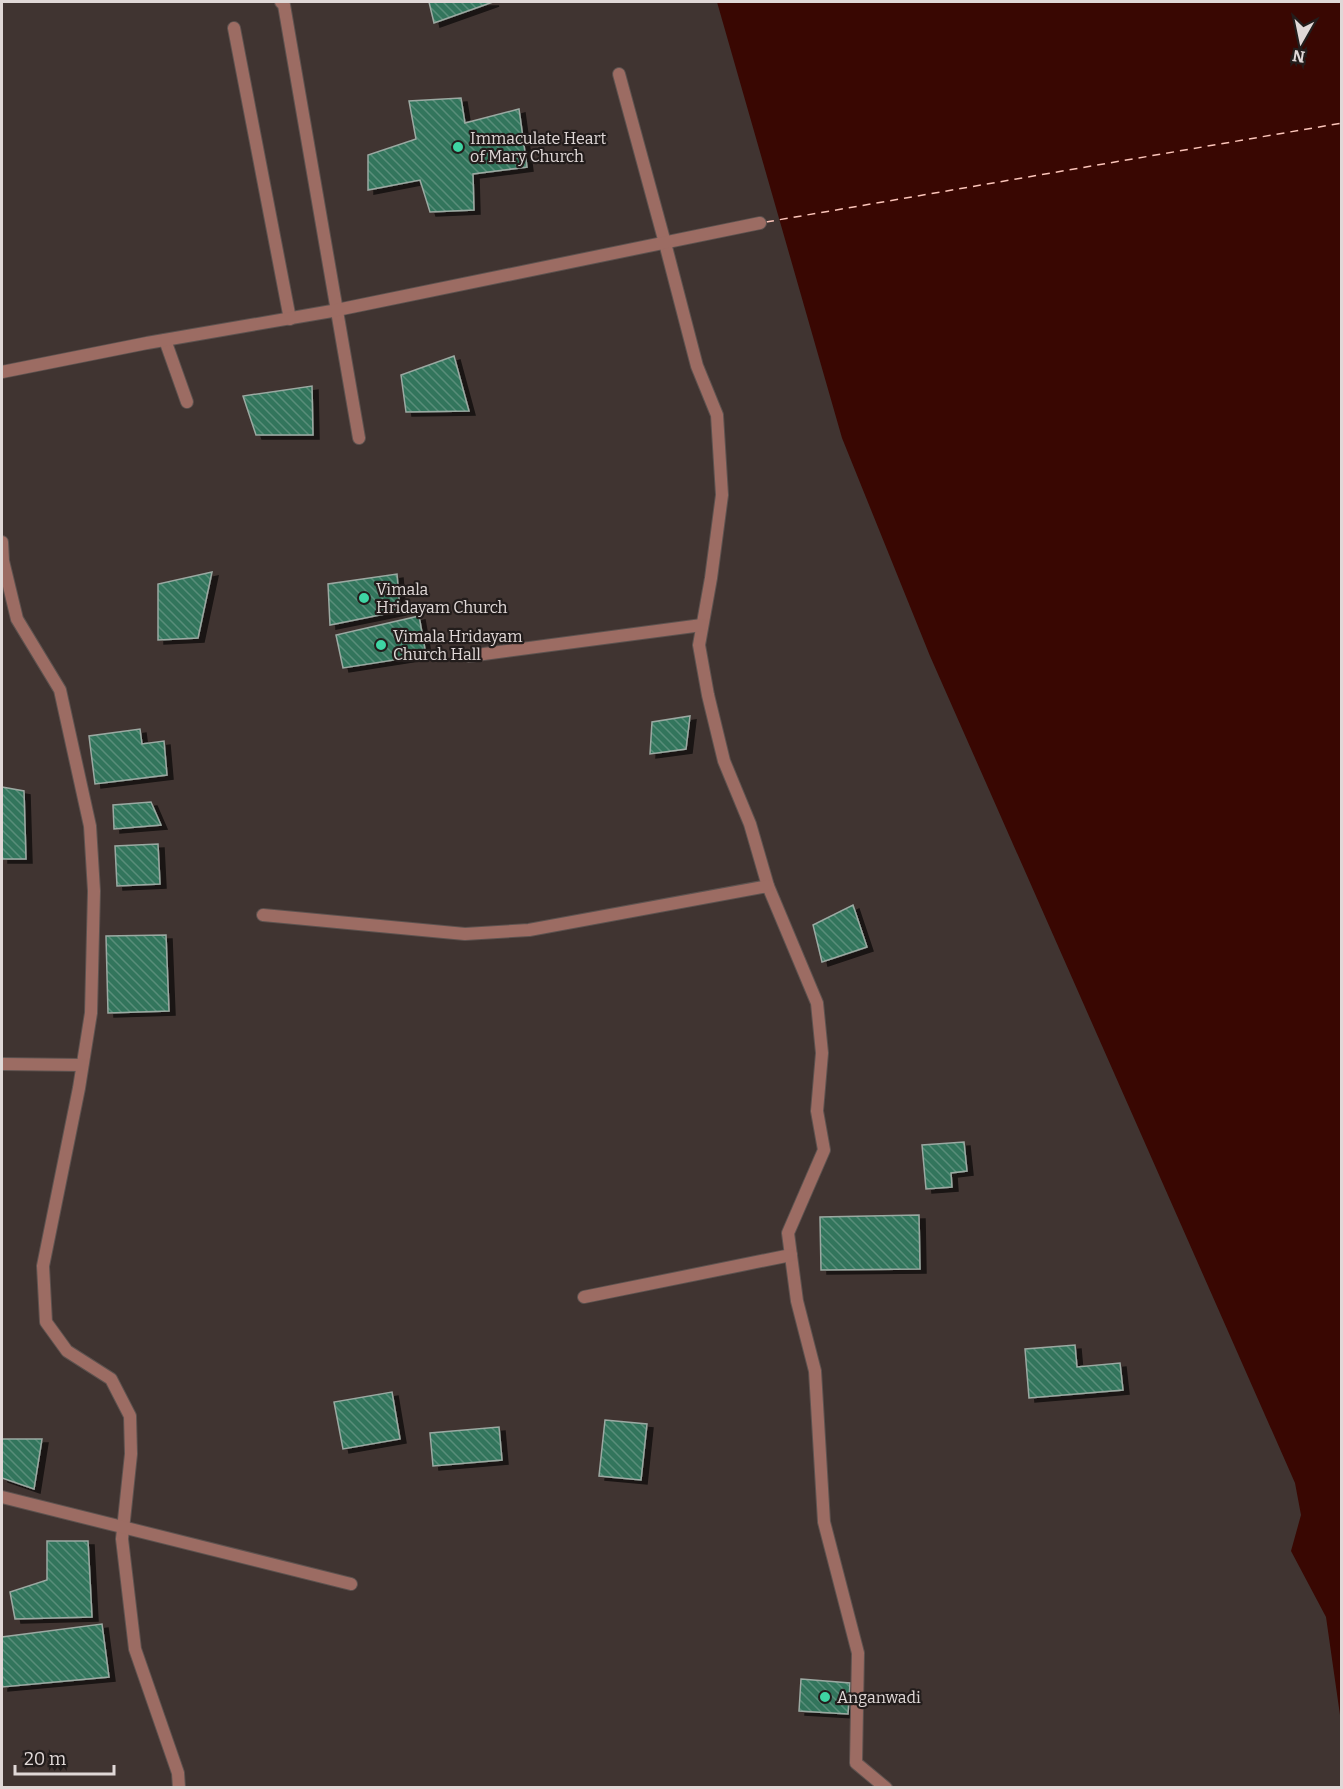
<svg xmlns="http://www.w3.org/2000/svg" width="1343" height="1789" viewBox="0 0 1343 1789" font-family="Bitter,serif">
  <defs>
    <pattern id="building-back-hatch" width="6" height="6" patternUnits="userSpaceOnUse" patternTransform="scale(1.5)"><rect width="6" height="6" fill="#32755c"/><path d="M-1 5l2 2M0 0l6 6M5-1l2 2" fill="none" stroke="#598e7a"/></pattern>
    <filter id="shadow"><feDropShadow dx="6" dy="4" stdDeviation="0" flood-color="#0009"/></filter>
  </defs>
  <rect width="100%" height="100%" fill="#403431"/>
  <path fill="#390702" d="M 717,2 L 1341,2 L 1341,1722 L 1326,1617 L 1291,1551 L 1301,1515 L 1295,1483 L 930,656 L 842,438 Z"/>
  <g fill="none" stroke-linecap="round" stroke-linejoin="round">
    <path stroke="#fbc4b9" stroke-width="1.5" stroke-dasharray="8 6" stroke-linecap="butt" d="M 766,222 L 1342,123"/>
  </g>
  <g fill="url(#building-back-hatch)" stroke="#9ba9a2" stroke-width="1.5" filter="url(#shadow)">
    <path d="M 429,2 L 493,2 L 434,23 Z"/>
    <path d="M 461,98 L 465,123 L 519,109 L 527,167 L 473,174 L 474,210 L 430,212 L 420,180 L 368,190 L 368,155 L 416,139 L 409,101 Z"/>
    <path d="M 454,356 L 469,411 L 406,412 L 401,375 Z"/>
    <path d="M 312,386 L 313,435 L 256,435 L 243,396 Z"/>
    <path d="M 212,572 L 198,638 L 158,640 L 158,584 Z"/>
    <path d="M 397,574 L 400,611 L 330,625 L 328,584 Z"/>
    <path d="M 419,616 L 426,655 L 343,668 L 336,635 Z"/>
    <path d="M 690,716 L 686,749 L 650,754 L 652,722 Z"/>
    <path d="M 140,729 L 142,744 L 164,741 L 167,775 L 95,784 L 89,736 Z"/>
    <path d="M 2,787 L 24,791 L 26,859 L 2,859 Z"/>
    <path d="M 151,802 L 161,825 L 114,829 L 113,805 Z"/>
    <path d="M 158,844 L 160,884 L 117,886 L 115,846 Z"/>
    <path d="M 853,905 L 867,947 L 822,962 L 813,925 Z"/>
    <path d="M 166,935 L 169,1011 L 108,1013 L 106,936 Z"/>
    <path d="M 964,1142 L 967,1171 L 951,1173 L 952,1187 L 926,1189 L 922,1145 Z"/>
    <path d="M 919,1215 L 920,1269 L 821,1270 L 820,1217 Z"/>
    <path d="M 1075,1345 L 1077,1367 L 1120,1363 L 1123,1390 L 1029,1398 L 1025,1349 Z"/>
    <path d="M 392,1392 L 400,1439 L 343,1449 L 334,1402 Z"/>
    <path d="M 605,1420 L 647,1424 L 641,1480 L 599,1476 Z"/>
    <path d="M 499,1427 L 502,1460 L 433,1466 L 430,1433 Z"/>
    <path d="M 2,1439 L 42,1439 L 34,1489 L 2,1478 Z"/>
    <path d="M 47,1541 L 88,1541 L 92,1617 L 15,1619 L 10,1592 L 47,1580 Z"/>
    <path d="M 102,1624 L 109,1677 L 2,1687 L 2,1637 Z"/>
    <path d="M 801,1679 L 850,1683 L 848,1714 L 799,1711 Z"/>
  </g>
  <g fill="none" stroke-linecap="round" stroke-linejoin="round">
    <defs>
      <g id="lane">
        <path d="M 619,74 L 665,243"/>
        <path d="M 165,340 L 187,402"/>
      </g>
      <g id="street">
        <path d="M 281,2 L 284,5 L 359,438"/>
        <path d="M 234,28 L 290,319"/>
        <path d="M 665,243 L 697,366 L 717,415 L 722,495 L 711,578 L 699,645 L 708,695 L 724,761 L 750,824 L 768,886 L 817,1003 L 822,1053 L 817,1111 L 824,1150 L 788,1233 L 797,1301 L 815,1371 L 824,1522 L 858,1653 L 856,1763 L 886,1788"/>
        <path d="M 2,372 L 147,343 L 332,311 L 760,223"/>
        <path d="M 2,542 L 3,561 L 17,619 L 60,690 L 90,826 L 94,891 L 91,1013 L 79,1088 L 43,1266 L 46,1322 L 67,1351 L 111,1379 L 130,1416 L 131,1454 L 122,1539 L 135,1649 L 178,1773 L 179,1788"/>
        <path d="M 469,656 L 702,625"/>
        <path d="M 263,915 L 465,934 L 529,930 L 768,886"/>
        <path d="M 2,1064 L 82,1065"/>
        <path d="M 584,1297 L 791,1255"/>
        <path d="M 2,1497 L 351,1584"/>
      </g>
    </defs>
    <use href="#lane" stroke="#5d524f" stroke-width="14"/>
    <use href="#street" stroke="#5d524f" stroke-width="14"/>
    <use href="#lane" stroke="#9c6c63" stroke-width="12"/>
    <use href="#street" stroke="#9c6c63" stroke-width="12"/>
  </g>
  <g fill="#3ed4a3" stroke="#231d1c" stroke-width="2">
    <circle cx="458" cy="147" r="6"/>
    <circle cx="364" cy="598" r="6"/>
    <circle cx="381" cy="645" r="6"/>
    <circle cx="825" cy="1697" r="6"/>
  </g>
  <g text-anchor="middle" stroke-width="4.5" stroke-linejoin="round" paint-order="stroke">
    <g font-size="16" fill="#e0d8d7" stroke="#231d1c" text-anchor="start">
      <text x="470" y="144">Immaculate Heart<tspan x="470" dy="18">of Mary Church</tspan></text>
      <text x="376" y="595">Vimala<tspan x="376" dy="18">Hridayam Church</tspan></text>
      <text x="393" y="642">Vimala Hridayam<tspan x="393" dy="18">Church Hall</tspan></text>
      <text x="837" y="1703">Anganwadi</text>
    </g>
  </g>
  <rect width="1343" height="1789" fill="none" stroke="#e0d8d7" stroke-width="6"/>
  <g transform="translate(1301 42) rotate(189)" stroke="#231d1c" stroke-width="4.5" paint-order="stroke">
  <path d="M0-4.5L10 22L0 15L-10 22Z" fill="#e0d8d7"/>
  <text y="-9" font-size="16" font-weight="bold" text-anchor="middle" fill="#e0d8d7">N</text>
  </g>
  <path d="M15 1765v9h99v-9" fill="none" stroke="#e0d8d7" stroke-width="3"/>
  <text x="24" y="1765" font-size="18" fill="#e0d8d7" stroke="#231d1c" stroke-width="4.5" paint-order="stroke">20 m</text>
</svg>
